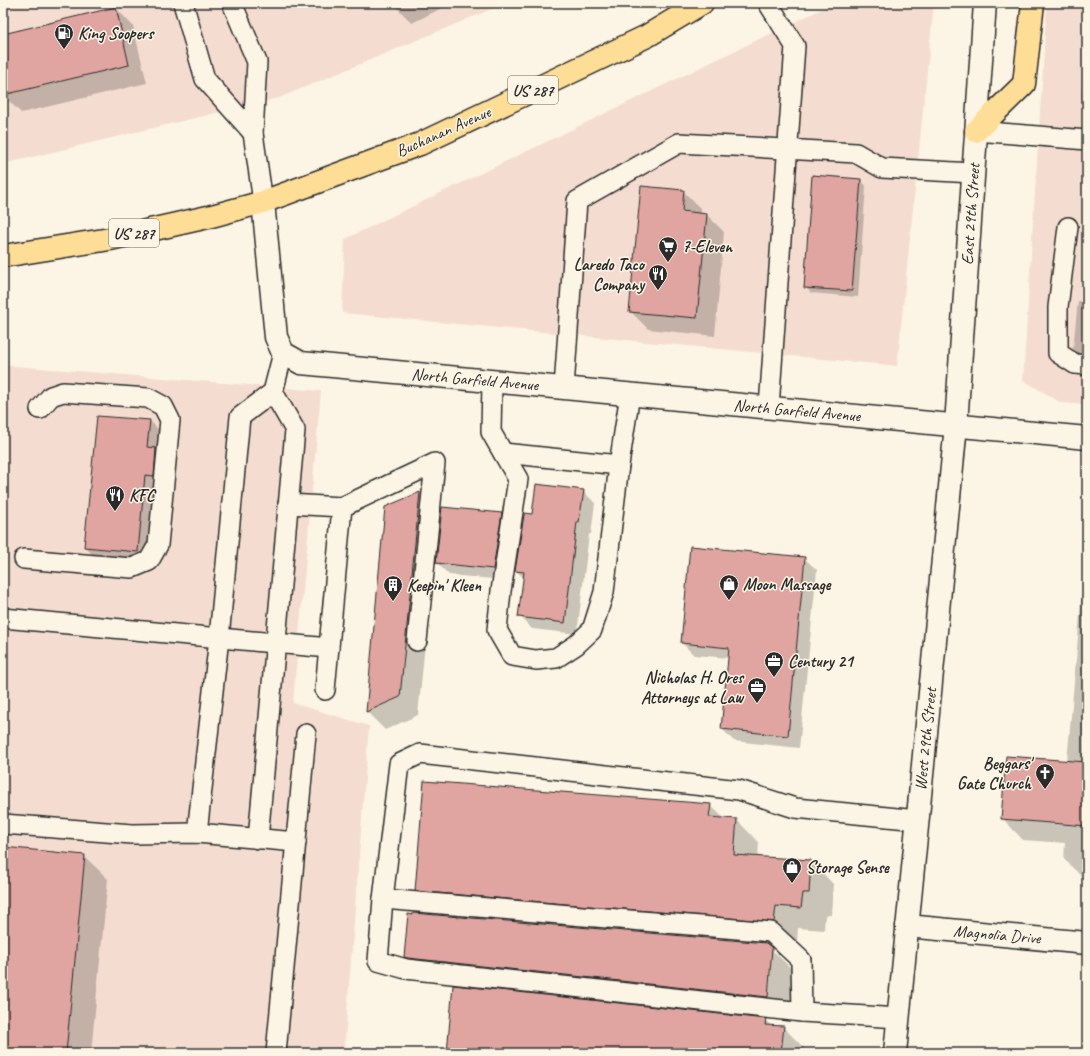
<svg xmlns="http://www.w3.org/2000/svg" width="1090" height="1056" viewBox="0 0 1090 1056" font-family="Caveat,sans-serif">
  <rect width="100%" height="100%" fill="#fcf5e5"/>
  <filter id="ink" filterUnits="userSpaceOnUse"><feTurbulence type="fractalNoise" baseFrequency=".025" numOctaves="2"/><feDisplacementMap in="SourceGraphic" scale="8" xChannelSelector="R" yChannelSelector="G"/><feConvolveMatrix kernelMatrix="1 2 1 2 8 2 1 2 1" color-interpolation-filters="sRGB"/></filter>
  <g filter="url(#ink)">
    <g fill="#f4ddd0">
      <path d="M 3,3 L 506,3 L 279,98 L 3,164 Z"/>
      <path d="M 834,3 L 934,3 L 897,366 L 342,313 L 345,239 Z"/>
      <path d="M 1047,3 L 1087,3 L 1087,405 L 1061,403 L 1023,380 Z"/>
      <path d="M 3,365 L 321,391 L 293,703 L 369,726 L 344,1053 L 3,1053 Z"/>
    </g>
    <g fill="#0003">
      <path d="M 392,3 L 452,3 L 412,23 Z"/>
      <path d="M 116,8 L 133,26 L 147,83 L 21,113 L 3,95 L 3,35 Z"/>
      <path d="M 1087,21 L 1087,104 L 1081,98 Z"/>
      <path d="M 861,180 L 866,186 L 858,297 L 811,293 L 805,287 Z"/>
      <path d="M 683,191 L 701,209 L 701,214 L 706,214 L 724,232 L 715,336 L 648,329 L 630,311 Z"/>
      <path d="M 1078,301 L 1087,302 L 1087,363 L 1073,349 Z"/>
      <path d="M 150,421 L 168,439 L 156,570 L 103,565 L 85,547 Z"/>
      <path d="M 583,491 L 595,503 L 591,534 L 589,534 L 577,634 L 532,629 L 520,616 L 524,578 L 516,571 L 533,515 Z"/>
      <path d="M 420,493 L 438,511 L 418,715 L 385,730 L 367,712 L 386,508 Z"/>
      <path d="M 501,514 L 513,526 L 505,580 L 449,575 L 437,563 Z"/>
      <path d="M 804,558 L 817,570 L 799,748 L 734,741 L 722,729 L 729,658 L 694,655 L 682,643 Z"/>
      <path d="M 1087,587 L 1087,880 L 1085,880 L 1064,859 L 1065,843 L 1023,840 L 1002,818 L 1067,762 L 1082,591 Z"/>
      <path d="M 710,805 L 725,819 L 737,820 L 759,843 L 758,858 L 811,861 L 833,884 L 831,915 L 825,915 L 824,930 L 798,928 L 797,944 L 438,913 L 416,890 Z"/>
      <path d="M 3,848 L 84,856 L 108,879 L 91,1053 L 3,1053 Z"/>
      <path d="M 771,949 L 795,972 L 791,1020 L 428,980 L 405,957 Z"/>
      <path d="M 765,1020 L 771,1026 L 783,1027 L 806,1050 L 806,1053 L 448,1053 Z"/>
    </g>
    <g fill="#e0a5a0" stroke="#2b2b2b">
      <path d="M 116,7 L 129,65 L 3,95 L 3,34 Z"/>
      <path d="M 812,175 L 861,179 L 852,291 L 804,288 Z"/>
      <path d="M 641,186 L 684,190 L 682,211 L 707,214 L 697,318 L 629,312 Z"/>
      <path d="M 97,416 L 150,420 L 147,447 L 156,448 L 154,476 L 145,475 L 138,552 L 84,547 Z"/>
      <path d="M 536,484 L 584,490 L 579,522 L 577,522 L 565,623 L 518,617 L 524,572 L 515,571 L 524,515 L 524,513 L 532,514 Z"/>
      <path d="M 420,492 L 400,697 L 366,712 L 385,507 Z"/>
      <path d="M 442,507 L 502,513 L 493,569 L 436,563 Z"/>
      <path d="M 690,546 L 805,557 L 788,736 L 721,729 L 729,648 L 681,643 Z"/>
      <path d="M 1006,756 L 1087,762 L 1087,826 L 1001,819 Z"/>
      <path d="M 424,781 L 711,804 L 709,817 L 737,819 L 734,855 L 811,860 L 809,893 L 803,893 L 801,908 L 776,906 L 774,922 L 415,891 Z"/>
      <path d="M 3,847 L 85,855 L 66,1053 L 3,1053 Z"/>
      <path d="M 413,913 L 766,943 L 772,948 L 768,997 L 408,958 L 404,957 L 408,914 L 413,915 Z"/>
      <path d="M 453,985 L 766,1019 L 765,1025 L 784,1026 L 781,1053 L 447,1053 Z"/>
    </g>
    <g fill="none" stroke-linecap="round" stroke-linejoin="round">
      <defs>
        <g id="service">
          <path d="M 183,3 L 205,79 L 253,133"/>
          <path d="M 232,3 L 257,62 L 253,133 L 263,202"/>
          <path d="M 768,3 L 795,46 L 769,407"/>
          <path d="M 976,131 L 1087,140"/>
          <path d="M 1068,227 L 1058,307 L 1058,353 L 1075,364 L 1087,365"/>
          <path d="M 492,381 L 491,432 L 518,479 L 501,591 L 497,630 L 512,656 L 536,660 L 556,658 L 576,645 L 592,630 L 604,592 L 619,465 L 630,394"/>
          <path d="M 564,388 L 577,201 L 679,143 L 856,153 L 882,168 L 973,173"/>
          <path d="M 503,453 L 619,465"/>
          <path d="M 288,504 L 342,507"/>
          <path d="M 24,559 L 132,568 L 149,561 L 158,545 L 170,420 L 163,406 L 148,398 L 63,392 L 51,396 L 40,409"/>
          <path d="M 3,618 L 329,648"/>
          <path d="M 325,690 L 342,507 L 435,463 L 417,641"/>
          <path d="M 3,824 L 132,834 L 197,833 L 296,842"/>
          <path d="M 197,833 L 219,638 L 240,417 L 273,392 L 283,353"/>
          <path d="M 258,839 L 295,430 L 273,392"/>
          <path d="M 383,899 L 771,932 L 801,960 L 802,1012"/>
          <path d="M 899,1018 L 802,1012 L 406,969 L 378,961 L 383,899 L 399,764 L 420,754 L 739,790 L 795,808 L 918,820"/>
          <path d="M 276,1053 L 306,734"/>
        </g>
        <g id="minor">
          <path d="M 263,202 L 276,337 L 283,353 L 301,363 L 1087,438"/>
          <path d="M 907,926 L 1087,943"/>
        </g>
        <path id="secondary" d="M 895,1053 L 956,425 L 985,3"/>
        <g id="trunk">
          <path d="M 976,131 L 1024,84 L 1033,3"/>
          <path d="M 3,256 L 110,239 L 208,217 L 263,202 L 420,144 L 647,36 L 702,3"/>
        </g>
      </defs>
      <use href="#service" stroke="#2b2b2b" stroke-width="22"/>
      <use href="#minor" stroke="#2b2b2b" stroke-width="25"/>
      <use href="#secondary" stroke="#2b2b2b" stroke-width="25"/>
      <use href="#trunk" stroke="#2b2b2b" stroke-width="25"/>
      <use href="#service" stroke="#fcf5e5" stroke-width="19"/>
      <use href="#minor" stroke="#fcf5e5" stroke-width="22"/>
      <use href="#secondary" stroke="#fcf5e5" stroke-width="22"/>
      <use href="#trunk" stroke="#fedd96" stroke-width="22"/>
    </g>
  </g>
  <defs>
    <symbol id="fuel-pin" viewBox="-11 -11 22 30"><path d="M0 17L-7.5 6A9.5 9.5 0 1 1 7.5 6Z" fill="#2b2b2b" stroke="#fcf5e5"/><path d="M-5.5-6h7V0h2V4h1.3V-2.5L3-4.5l.8-.8L6-3V5H2.5V1h-1V6h-7ZM-4.2-4.7v3.2H.2V-4.7Z" fill="#fff"/></symbol>
    <symbol id="supermarket-pin" viewBox="-11 -11 22 30"><path d="M0 17L-7.5 6A9.5 9.5 0 1 1 7.5 6Z" fill="#2b2b2b" stroke="#fcf5e5"/><path d="M-6-5.5h2.5l.6 2H6L4.5 2H-2.5L-4.4-4H-6ZM-1.5 3.2a1.3 1.3 0 1 0 .1 0ZM3 3.2a1.3 1.3 0 1 0 .1 0Z" fill="#fff"/></symbol>
    <symbol id="restaurant-pin" viewBox="-11 -11 22 30"><path d="M0 17L-7.5 6A9.5 9.5 0 1 1 7.5 6Z" fill="#2b2b2b" stroke="#fcf5e5"/><path d="M-5-6h1v4h1v-4h1v4h1v-4h1v5L-1.5 .5V6h-2V.5L-5-1ZM5-6V6H3V1.5H1.5Q1.5-4 5-6Z" fill="#fff"/></symbol>
    <symbol id="shop-pin" viewBox="-11 -11 22 30"><path d="M0 17L-7.5 6A9.5 9.5 0 1 1 7.5 6Z" fill="#2b2b2b" stroke="#fcf5e5"/><path d="M-5-2.5h2.3a2.7 3.5 0 0 1 5.4 0H5L5.5 6h-11ZM-1.5-2.5h3a1.5 2.3 0 0 0-3 0Z" fill="#fff"/></symbol>
    <symbol id="building-pin" viewBox="-11 -11 22 30"><path d="M0 17L-7.5 6A9.5 9.5 0 1 1 7.5 6Z" fill="#2b2b2b" stroke="#fcf5e5"/><path d="M-4-6H4V6H1V3H-1V6H-4ZM-2.5-4.3h1.7v1.8h-1.7ZM.8-4.3h1.7v1.8H.8ZM-2.5-1h1.7V.8h-1.7ZM.8-1h1.7V.8H.8Z" fill="#fff"/></symbol>
    <symbol id="office-pin" viewBox="-11 -11 22 30"><path d="M0 17L-7.5 6A9.5 9.5 0 1 1 7.5 6Z" fill="#2b2b2b" stroke="#fcf5e5"/><path d="M-6-3h4V-5.5h4V-3h4V5H-6ZM-1-4.5V-3h2v-1.5ZM-6 0V1H6V0Z" fill="#fff"/></symbol>
    <symbol id="church-pin" viewBox="-11 -11 22 30"><path d="M0 17L-7.5 6A9.5 9.5 0 1 1 7.5 6Z" fill="#2b2b2b" stroke="#fcf5e5"/><path d="M-1.2-6h2.4v3.5h3.3v2.4h-3.3V6h-2.4V-.1h-3.3v-2.4h3.3Z" fill="#fff"/></symbol>
  </defs>
  <g fill-rule="evenodd">
    <use href="#fuel-pin" x="53" y="22" width="22" height="30"/>
    <use href="#supermarket-pin" x="657" y="235" width="22" height="30"/>
    <use href="#restaurant-pin" x="647" y="263" width="22" height="30"/>
    <use href="#restaurant-pin" x="104" y="484" width="22" height="30"/>
    <use href="#shop-pin" x="718" y="573" width="22" height="30"/>
    <use href="#building-pin" x="382" y="574" width="22" height="30"/>
    <use href="#office-pin" x="763" y="650" width="22" height="30"/>
    <use href="#office-pin" x="746" y="676" width="22" height="30"/>
    <use href="#church-pin" x="1034" y="762" width="22" height="30"/>
    <use href="#shop-pin" x="781" y="856" width="22" height="30"/>
  </g>
  <g text-anchor="middle" stroke-width="3" stroke-linejoin="round" paint-order="stroke">
    <g fill="#fcf5e5" stroke="#6a6863" stroke-width="1">
      <rect x="508" y="76" width="50" height="28" rx="3"/>
      <rect x="109" y="219" width="50" height="28" rx="3"/>
    </g>
    <g font-size="16" font-weight="bold" fill="#2b2b2b">
      <text x="533" y="96">US 287</text>
      <text x="134" y="239">US 287</text>
    </g>
    <g font-size="17" font-weight="bold" fill="#2b2b2b" stroke="#fcf5e5" text-anchor="start">
      <text x="78" y="39">King Soopers</text>
      <text x="682" y="252">7-Eleven</text>
      <text x="644" y="270" text-anchor="end">Laredo Taco<tspan x="644" dy="20">Company</tspan></text>
      <text x="129" y="501">KFC</text>
      <text x="743" y="590">Moon Massage</text>
      <text x="407" y="591">Keepin' Kleen</text>
      <text x="788" y="667">Century 21</text>
      <text x="743" y="683" text-anchor="end">Nicholas H. Ores<tspan x="743" dy="20">Attorneys at Law</tspan></text>
      <text x="1031" y="769" text-anchor="end">Beggars'<tspan x="1031" dy="20">Gate Church</tspan></text>
      <text x="806" y="873">Storage Sense</text>
    </g>
    <g font-size="17" fill="#2b2b2b" stroke="#fcf5e5">
      <text transform="translate(443 131) rotate(-24)" y="6">Buchanan Avenue</text>
      <text transform="translate(970 214) rotate(-86)" y="6">East 29th Street</text>
      <text transform="translate(475 379) rotate(5)" y="6">North Garfield Avenue</text>
      <text transform="translate(797 410) rotate(5)" y="6">North Garfield Avenue</text>
      <text transform="translate(925 739) rotate(-84)" y="6">West 29th Street</text>
      <text transform="translate(997 934) rotate(5)" y="6">Magnolia Drive</text>
    </g>
  </g>
  <rect width="1090" height="1056" fill="none" stroke="#fcf5e5" stroke-width="16"/>
  <rect x="8" y="8" width="1074" height="1040" fill="none" stroke="#2b2b2b" stroke-width="1.5" filter="url(#ink)"/>
</svg>
